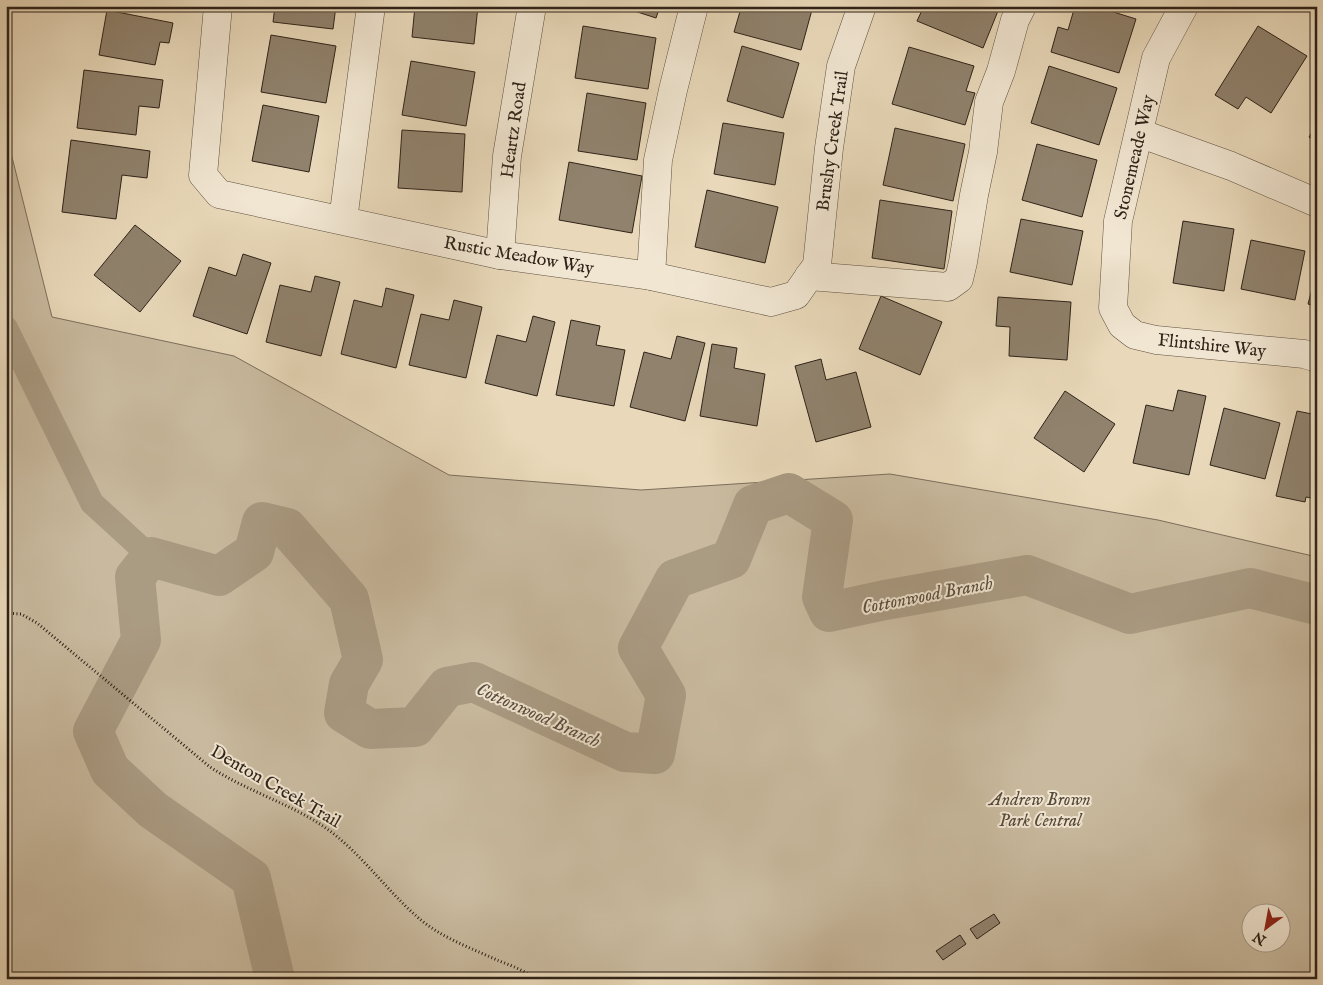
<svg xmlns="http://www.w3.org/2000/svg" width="1323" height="985" viewBox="0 0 1323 985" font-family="'IM FELL English',serif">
  <rect width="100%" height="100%" fill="#e9d9ba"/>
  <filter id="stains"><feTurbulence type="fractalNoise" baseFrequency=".004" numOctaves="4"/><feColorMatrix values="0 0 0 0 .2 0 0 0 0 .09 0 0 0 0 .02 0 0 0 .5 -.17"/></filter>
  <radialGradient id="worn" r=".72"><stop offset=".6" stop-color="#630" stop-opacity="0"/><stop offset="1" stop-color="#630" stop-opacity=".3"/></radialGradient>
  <path fill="#c9ba9f" stroke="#7c6e5c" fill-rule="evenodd" d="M 6,133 L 52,317 L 234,356 L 449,475 L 641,490 L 890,474 L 1158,520 L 1317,557 L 1317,979 L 6,979 ZM 1250,912 L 1280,912 L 1280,942 L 1250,942 Z"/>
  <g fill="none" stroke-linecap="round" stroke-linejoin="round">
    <path stroke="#aa9b83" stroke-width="24" d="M 6,328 L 92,503 L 151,557"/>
    <path stroke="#aa9b83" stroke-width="40" d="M 275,979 L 251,878 L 153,810 L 110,770 L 93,731 L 141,640 L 135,577 L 151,557 L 219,576 L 254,552 L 262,522 L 287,528 L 349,599 L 363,660 L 349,684 L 344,713 L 370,729 L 415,727 L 447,687 L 474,682 L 625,752 L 655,754 L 666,695 L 638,648 L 675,579 L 731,559 L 753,505 L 789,493 L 833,520 L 822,597 L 829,612 L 885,600 L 1027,575 L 1130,614 L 1250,588 L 1317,605"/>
  </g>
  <g fill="#90826d" stroke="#2f2319">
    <path d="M 275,6 L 336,6 L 333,29 L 273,22 Z"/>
    <path d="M 415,6 L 478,6 L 474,44 L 412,37 Z"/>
    <path d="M 619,6 L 660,6 L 656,18 Z"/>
    <path d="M 749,6 L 813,6 L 801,50 L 734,32 L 741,8 L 748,10 Z"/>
    <path d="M 924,6 L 1000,6 L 983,48 L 917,21 Z"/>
    <path d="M 1075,6 L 1094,6 L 1136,19 L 1119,73 L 1051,52 L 1058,27 L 1068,30 Z"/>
    <path d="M 107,10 L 173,23 L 169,43 L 160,42 L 155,65 L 99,55 Z"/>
    <path d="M 583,26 L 656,38 L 648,89 L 575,78 Z"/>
    <path d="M 1258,26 L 1307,56 L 1271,113 L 1246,97 L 1238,109 L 1215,95 Z"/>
    <path d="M 271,35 L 336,46 L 326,103 L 261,92 Z"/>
    <path d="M 742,46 L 799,63 L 783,118 L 727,101 Z"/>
    <path d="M 909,47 L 974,66 L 966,91 L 975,93 L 965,125 L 892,104 Z"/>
    <path d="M 411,61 L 475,72 L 466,126 L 402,115 Z"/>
    <path d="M 1049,66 L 1117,88 L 1099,145 L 1031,123 Z"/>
    <path d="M 84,70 L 163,80 L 159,108 L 139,106 L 136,135 L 77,128 Z"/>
    <path d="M 587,93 L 646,103 L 637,160 L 578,151 Z"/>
    <path d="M 263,105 L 319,116 L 309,172 L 252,161 Z"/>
    <path d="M 723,123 L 784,133 L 775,185 L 714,174 Z"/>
    <path d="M 1317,124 L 1317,142 L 1309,137 Z"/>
    <path d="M 895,128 L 965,144 L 953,201 L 883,185 Z"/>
    <path d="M 402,130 L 465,134 L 462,192 L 398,188 Z"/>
    <path d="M 71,140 L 150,151 L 147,178 L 122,175 L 116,219 L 62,212 Z"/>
    <path d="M 1037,144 L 1097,160 L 1082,217 L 1022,200 Z"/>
    <path d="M 569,162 L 642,176 L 632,233 L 559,220 Z"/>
    <path d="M 707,190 L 778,207 L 765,263 L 695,247 Z"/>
    <path d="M 880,200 L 952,211 L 944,269 L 872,258 Z"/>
    <path d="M 1021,219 L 1083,231 L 1072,285 L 1010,272 Z"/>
    <path d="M 1183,221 L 1234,229 L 1224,291 L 1173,283 Z"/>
    <path d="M 135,225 L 181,261 L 140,312 L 94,275 Z"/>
    <path d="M 1251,240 L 1305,251 L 1295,300 L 1241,289 Z"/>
    <path d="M 243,254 L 271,263 L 247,334 L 193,316 L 209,267 L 236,276 Z"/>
    <path d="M 1317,270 L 1317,307 L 1308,304 Z"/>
    <path d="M 315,276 L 340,282 L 321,356 L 266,342 L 280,285 L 311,292 Z"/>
    <path d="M 386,288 L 414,295 L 396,368 L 341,354 L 354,300 L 382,307 Z"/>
    <path d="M 881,296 L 942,322 L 920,375 L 859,349 Z"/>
    <path d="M 998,297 L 1071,302 L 1067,360 L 1009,356 L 1010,327 L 996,326 Z"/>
    <path d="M 454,300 L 482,307 L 466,378 L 409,365 L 421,314 L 449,320 Z"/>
    <path d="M 533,316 L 555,322 L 537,396 L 485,383 L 497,335 L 526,342 Z"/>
    <path d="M 571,320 L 600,326 L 596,345 L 625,350 L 614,406 L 556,395 Z"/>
    <path d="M 677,336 L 705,343 L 685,421 L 630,407 L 644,352 L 671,359 Z"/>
    <path d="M 712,344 L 737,348 L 734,368 L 765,374 L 757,426 L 700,416 Z"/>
    <path d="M 821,359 L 826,380 L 856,372 L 871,427 L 816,442 L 795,366 Z"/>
    <path d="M 1178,390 L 1206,396 L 1189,475 L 1133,463 L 1146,405 L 1173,411 Z"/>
    <path d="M 1065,391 L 1115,424 L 1084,472 L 1034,438 Z"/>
    <path d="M 1224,408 L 1280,423 L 1265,479 L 1210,465 Z"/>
    <path d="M 1297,411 L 1317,415 L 1315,437 L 1317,437 L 1317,499 L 1306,497 L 1305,502 L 1276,496 Z"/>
    <path d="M 994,914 L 1000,923 L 977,939 L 970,929 Z"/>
    <path d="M 960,935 L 966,944 L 943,960 L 936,951 Z"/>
  </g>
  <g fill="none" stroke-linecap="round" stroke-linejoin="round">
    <defs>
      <g id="minor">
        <path d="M 218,6 L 203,175 L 219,194 L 500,255 L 651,276 L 771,302 L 796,295 L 817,265 L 829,148 L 841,66 L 862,6"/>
        <path d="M 1184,6 L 1156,58 L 1118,221 L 1113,308 L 1122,325 L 1135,335 L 1156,340 L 1304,354 L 1317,358"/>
        <path d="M 1139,133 L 1231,166 L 1317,203"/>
        <path d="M 343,220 L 371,6"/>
        <path d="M 500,255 L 507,156 L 532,6"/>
        <path d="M 651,276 L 658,160 L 673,90 L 694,6"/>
        <path d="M 809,276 L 948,287 L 959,279 L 963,262 L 974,195 L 983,152 L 989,102 L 1001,71 L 1015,20 L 1022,6"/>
      </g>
    </defs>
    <use href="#minor" stroke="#5e5041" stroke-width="29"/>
    <path stroke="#2f2319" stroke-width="3" stroke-dasharray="1 2.5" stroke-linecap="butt" d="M 6,613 L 21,614 L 37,623 L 210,767 C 248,792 293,804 330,831 C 366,858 391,897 426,924 C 448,940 473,949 497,960 C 509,965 525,970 534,979"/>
    <use href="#minor" stroke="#f1e6d2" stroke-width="28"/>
  </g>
  <g text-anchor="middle" stroke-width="4" stroke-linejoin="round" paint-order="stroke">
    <g font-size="18" fill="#2f2319" stroke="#f1e6d2">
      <text transform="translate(513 130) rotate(-82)" y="6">Heartz Road</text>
      <text transform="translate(832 141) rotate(-82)" y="6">Brushy Creek Trail</text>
      <text transform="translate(1134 157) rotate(-77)" y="6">Stonemeade Way</text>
      <text transform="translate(519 255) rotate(10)" y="6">Rustic Meadow Way</text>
      <text transform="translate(1212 345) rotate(6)" y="6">Flintshire Way</text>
      <text transform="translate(276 786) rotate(30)" y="6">Denton Creek Trail</text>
    </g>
    <g font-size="18" font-style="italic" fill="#56493a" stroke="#f1e6d2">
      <text x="1040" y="805">Andrew Brown<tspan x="1040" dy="21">Park Central</tspan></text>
    </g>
    <g font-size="19" font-style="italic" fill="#5a4d3e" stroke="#f1e6d2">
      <text transform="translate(927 594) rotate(-11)" y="7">Cottonwood Branch</text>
      <text transform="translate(539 714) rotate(24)" y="7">Cottonwood Branch</text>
    </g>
  </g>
  <rect width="1323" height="985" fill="none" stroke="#e9d9ba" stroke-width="25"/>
  <rect x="8" y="8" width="1308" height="970" fill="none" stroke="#2f2319" stroke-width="2.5"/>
  <rect x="12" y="12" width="1298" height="960" fill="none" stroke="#2f2319"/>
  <g transform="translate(1266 928) rotate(212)"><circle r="24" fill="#f1e6d2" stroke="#a39888"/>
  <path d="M0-4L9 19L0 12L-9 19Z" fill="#8f2418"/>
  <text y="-8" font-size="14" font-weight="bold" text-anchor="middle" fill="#2f2319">N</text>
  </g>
  <rect width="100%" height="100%" filter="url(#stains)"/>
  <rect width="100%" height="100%" fill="url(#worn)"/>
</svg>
